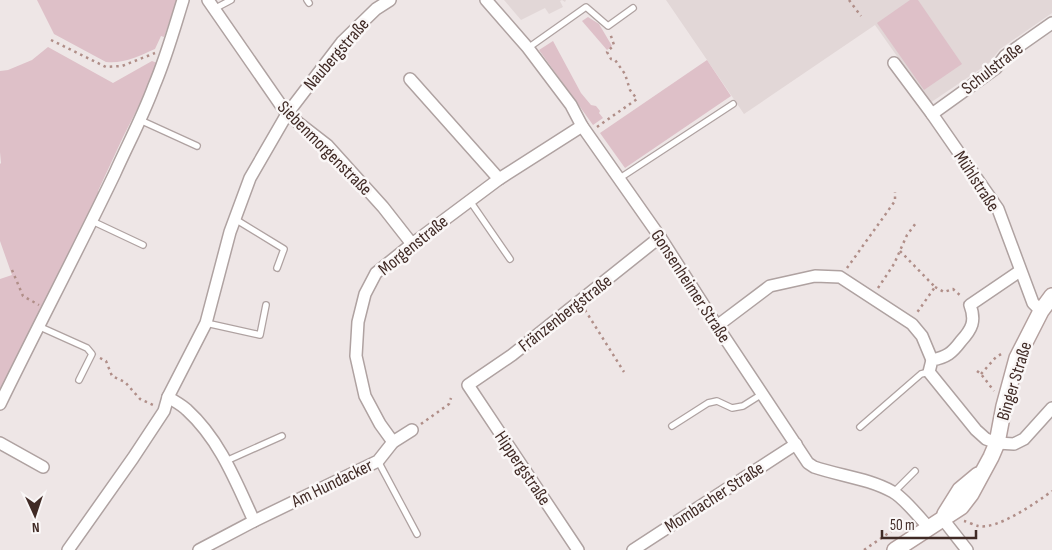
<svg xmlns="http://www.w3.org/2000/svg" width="1052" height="550" viewBox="0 0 1052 550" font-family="'Sofia Sans Condensed',sans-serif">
  <rect width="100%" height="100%" fill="#eee6e6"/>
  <g fill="#e2d7d7">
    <path d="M 504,0 L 566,0 L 565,2 L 562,0 L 560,1 L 563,7 L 549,14 L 545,8 L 521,20 Z"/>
    <path d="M 666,0 L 1052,0 L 1052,13 L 1000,49 L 989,63 L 930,103 L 875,25 L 744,114 Z"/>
  </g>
  <g fill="#dec0c8">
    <path d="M 37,0 L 177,0 L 164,37 L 161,36 L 155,49 C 139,56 124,64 106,62 L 54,34 Z"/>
    <path d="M 910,0 L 918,0 L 962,64 L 924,90 L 877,23 Z"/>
    <path d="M 588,17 L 599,24 L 612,46 L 607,50 L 582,21 Z"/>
    <path d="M 553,41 L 581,93 L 591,105 L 596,106 L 600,111 L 599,113 L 603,118 L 593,125 L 539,50 Z"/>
    <path d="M 48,47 L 113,83 L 152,61 L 160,64 L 123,137 L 98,191 L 99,193 L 17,357 L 0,389 L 0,279 L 12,275 L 0,241 L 0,164 L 1,163 L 0,152 L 0,71 L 8,70 L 32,60 Z"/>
    <path d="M 707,60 L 731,96 L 625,168 L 600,133 Z"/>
  </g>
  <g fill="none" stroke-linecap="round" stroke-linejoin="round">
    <defs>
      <g id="lane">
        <path d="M 307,0 L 309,3"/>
        <path d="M 214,9 L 231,0"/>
        <path d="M 528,48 L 586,7 L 608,26 L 633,8"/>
        <path d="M 140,120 L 197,146"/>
        <path d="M 620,178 L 733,104"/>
        <path d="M 470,201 L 510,259"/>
        <path d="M 235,219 L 284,249 L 277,268"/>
        <path d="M 92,221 L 143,245"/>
        <path d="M 206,323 L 260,335 L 266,305"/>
        <path d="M 38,326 L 87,348 L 92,354 L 79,380"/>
        <path d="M 672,426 L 708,403 L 717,401 L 732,408 L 743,406 L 762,394"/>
        <path d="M 860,427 L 921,374 L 929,372"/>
        <path d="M 226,461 L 282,436"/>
        <path d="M 378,461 L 417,534"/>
        <path d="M 894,492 L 915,471"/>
      </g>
      <g id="street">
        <path d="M 208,0 L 287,114 L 327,145 L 383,207 L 412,244"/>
        <path d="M 486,0 L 528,48 L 571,105 L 582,126 L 660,237 L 717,326 L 808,463 L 814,467 C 840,476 868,478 893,492 C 903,497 920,518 929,528"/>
        <path d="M 894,63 L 932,114 L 998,209 L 1033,303 L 1041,311"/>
        <path d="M 410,79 L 499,179"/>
        <path d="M 932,114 L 996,68 L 1005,56 L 1052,23"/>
        <path d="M 1020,271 L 970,305 C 976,321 972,329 961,341 C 952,353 947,357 932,360 L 929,372 L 976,430 L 986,439 L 997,443 L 1014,444 L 1024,439 L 1052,408"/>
        <path d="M 717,326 L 770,286 L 815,276 L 840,277 L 912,324 L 922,336 L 932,360"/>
        <path d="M 168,397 C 174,401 182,405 187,410 C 220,440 236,482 254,521"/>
        <path d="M 0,404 C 38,326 78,250 115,173 C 128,144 143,116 154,86 C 166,58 174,29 183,0"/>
        <path d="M 393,442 L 380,424 L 365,396 L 356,356 L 358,322 L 365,294 L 376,273 L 412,244 L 499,179 L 582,126"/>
        <path d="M 0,443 L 43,467"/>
        <path d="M 942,518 L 967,550"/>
        <path d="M 68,550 L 133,458 L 164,411 L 168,397 L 206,323 L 230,232 L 250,178 L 287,114 L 342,42 L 376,9 L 390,0"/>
        <path d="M 199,550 L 254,521 L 378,461 L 393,442 L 412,430"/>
        <path d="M 578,550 L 468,385 L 512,355 L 660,237"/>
        <path d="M 633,550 L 796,444"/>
      </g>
      <g id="secondary">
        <path d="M 945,514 L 960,490 L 978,475"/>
        <path d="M 895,550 L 961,507 L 971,494 L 991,457 L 997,443 L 1004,406 L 1017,358 L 1041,311 L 1052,296"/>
      </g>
    </defs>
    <use href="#lane" stroke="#afa2a1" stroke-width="8"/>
    <use href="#street" stroke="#afa2a1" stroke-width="14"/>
    <use href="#secondary" stroke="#b4a19f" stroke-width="18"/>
    <g stroke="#b08e88" stroke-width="2.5" stroke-dasharray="2.5 4" stroke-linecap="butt">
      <path d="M 849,0 L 861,16"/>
      <path d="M 51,40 L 106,67 L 122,66 L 155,53"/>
      <path d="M 597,127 L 637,99 L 630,90 L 625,74 L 615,60 L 611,59 L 607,52 L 614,45 L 610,33"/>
      <path d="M 900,251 L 935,287 L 916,314"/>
      <path d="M 847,268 L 895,201 L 895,192"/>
      <path d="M 12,270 L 23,296 L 39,305"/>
      <path d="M 935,287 L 944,292 L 953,289 L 962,297"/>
      <path d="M 878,288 L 894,264 L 907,235 L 916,223"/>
      <path d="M 585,310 L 624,372"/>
      <path d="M 100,358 L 106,361 L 112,376 L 125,382 L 140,399 L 153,405"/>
      <path d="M 977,371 L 981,374 L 994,391"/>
      <path d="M 981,374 L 996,357 L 1003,353"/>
      <path d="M 421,424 L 449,404 L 451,398"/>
      <path d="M 964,521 C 968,522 974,525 978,526 C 998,530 1037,502 1052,491"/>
      <path d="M 864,550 L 906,521"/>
    </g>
    <use href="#lane" stroke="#fff" stroke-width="5.5"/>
    <use href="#street" stroke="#fff" stroke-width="11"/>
    <use href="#secondary" stroke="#fff" stroke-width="15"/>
  </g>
  <g text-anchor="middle" stroke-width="5" stroke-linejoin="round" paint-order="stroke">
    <g font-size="18" fill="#402a25" stroke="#faf7f7">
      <text transform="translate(336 54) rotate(-49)" y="6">Naubergstraße</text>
      <text transform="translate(992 68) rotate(-38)" y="6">Schulstraße</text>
      <text transform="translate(325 148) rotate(45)" y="6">Siebenmorgenstraße</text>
      <text transform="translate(977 181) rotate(57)" y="6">Mühlstraße</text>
      <text transform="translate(413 245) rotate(-39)" y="6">Morgenstraße</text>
      <text transform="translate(691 286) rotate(57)" y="6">Gonsenheimer Straße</text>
      <text transform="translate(565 313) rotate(-38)" y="6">Fränzenbergstraße</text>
      <text transform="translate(1014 381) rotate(-73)" y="6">Binger Straße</text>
      <text transform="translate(523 468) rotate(56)" y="6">Hippergstraße</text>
      <text transform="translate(332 483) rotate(-26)" y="6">Am Hundacker</text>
      <text transform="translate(714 497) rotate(-33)" y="6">Mombacher Straße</text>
    </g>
  </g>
  <g transform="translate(35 515) rotate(177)" stroke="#faf7f7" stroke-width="4" paint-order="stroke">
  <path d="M0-4L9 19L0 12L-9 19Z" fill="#402a25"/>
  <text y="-8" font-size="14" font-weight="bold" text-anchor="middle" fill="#402a25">N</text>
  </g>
  <path d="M882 530v8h94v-8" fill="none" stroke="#402a25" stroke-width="2.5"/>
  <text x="890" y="530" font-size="15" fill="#402a25" stroke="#faf7f7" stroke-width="4" paint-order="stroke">50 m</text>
</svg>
